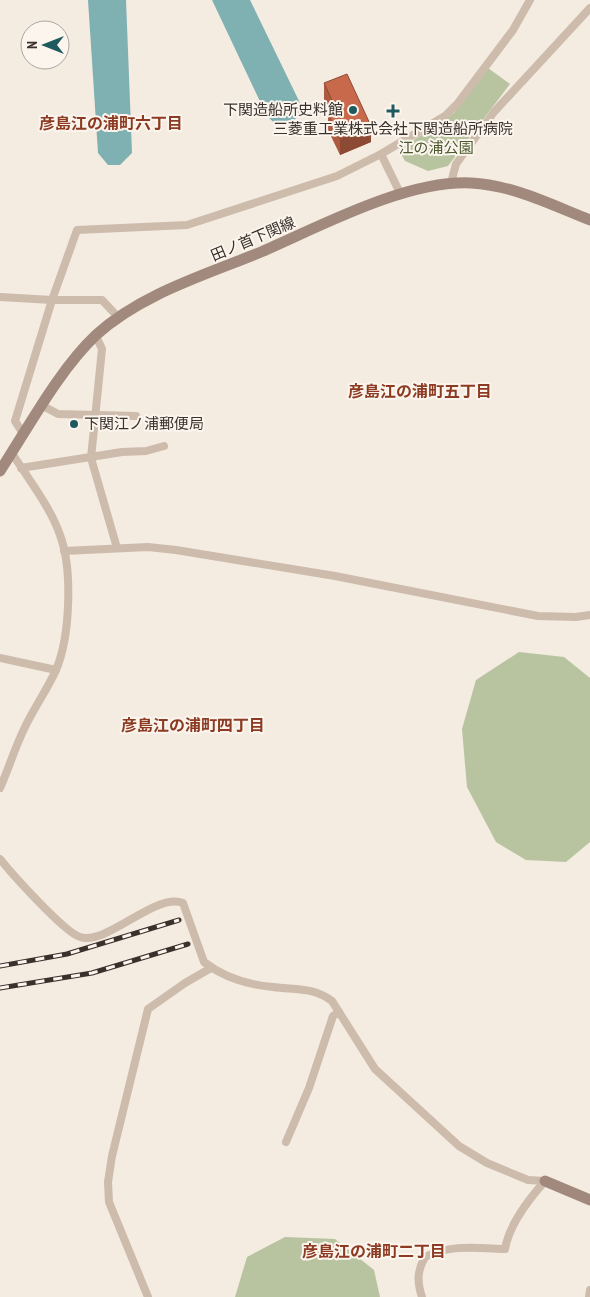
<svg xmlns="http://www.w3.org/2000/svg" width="590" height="1297" viewBox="0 0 590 1297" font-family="'PT Sans Narrow','Noto Sans JP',sans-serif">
  <rect width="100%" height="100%" fill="#f4ebe1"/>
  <g fill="#b8c4a0">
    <path d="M 488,68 L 510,84 L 448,166 L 428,171 L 405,161 L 399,150 L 454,113 Z"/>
    <path d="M 519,652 L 564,657 L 590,678 L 590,842 L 566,862 L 526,860 L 496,842 L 467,787 L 462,729 L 476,680 Z"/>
    <path d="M 285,1237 L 335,1239 L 374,1270 L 380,1297 L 235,1297 L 247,1257 Z"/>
  </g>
  <g fill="#7fb0b2">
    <path d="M 88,0 L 126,0 L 132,153 L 120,165 L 108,165 L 98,153 Z"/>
    <path d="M 212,0 L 250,0 L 300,103 C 299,127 280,134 266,114 Z"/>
  </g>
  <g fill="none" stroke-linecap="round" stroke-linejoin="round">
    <g stroke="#cdbbac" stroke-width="8">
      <path d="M 381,154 L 401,195"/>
      <path d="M 451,183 L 456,164 L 494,112 L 590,8"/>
      <path d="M 0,297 L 52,300 L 102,300 L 118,317"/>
      <path d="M 96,336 L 102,349 L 91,458 L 117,548"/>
      <path d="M 43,406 L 58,414 L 136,416"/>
      <path d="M 24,435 L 15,421 L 52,300 L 77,230 L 187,225 L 337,176 L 381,154 L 445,116 L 458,103 L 513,30 L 530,0"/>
      <path d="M 21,468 L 122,452 L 146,451 L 164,446"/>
      <path d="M 64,551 L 148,547 L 176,550 L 335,576 L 538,616 L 576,617 L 590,615"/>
      <path d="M 0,658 L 56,670"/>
      <path d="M 0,788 C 9,768 15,747 25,727 C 34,708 47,690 56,670 C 70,637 73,570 60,535 C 50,506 28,479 12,453"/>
      <path d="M 0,859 C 12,874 64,932 80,937 C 107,946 155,892 183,903 L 204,962 C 223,977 249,985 273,987 C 296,990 313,987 332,1001 L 375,1069 L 459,1146 L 487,1163 L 528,1180 L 545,1181"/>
      <path d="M 286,1142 L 309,1088 L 333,1016 L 339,1012"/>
      <path d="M 148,1297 L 109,1202 L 108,1182 L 112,1156 L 148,1009 L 185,983 L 211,968"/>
      <path d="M 422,1297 C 417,1282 417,1271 425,1257 C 450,1244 477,1248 505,1249 C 509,1225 529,1199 545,1181"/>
      <path d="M 589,1297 L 590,1290"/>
    </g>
    <g stroke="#a18a7d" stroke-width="11">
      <path d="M 0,471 C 28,428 59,370 96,335 C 141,294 205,275 261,252 C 321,226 406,180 471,183 C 513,185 552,205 590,220"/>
      <path d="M 545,1181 L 590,1200"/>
    </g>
    <defs>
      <g id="rail">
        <path d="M 0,966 L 67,954 L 179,920"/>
        <path d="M 0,988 L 92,973 L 188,944"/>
      </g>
    </defs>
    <use href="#rail" stroke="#3b302b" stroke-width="5"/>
    <use href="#rail" stroke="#fbf5ee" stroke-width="3" stroke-dasharray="9" stroke-linecap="butt"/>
  </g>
  <path fill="#ac5a40" d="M 324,83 L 371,142 L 340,155 L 328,130 L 328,114 L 331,113 L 324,99 Z"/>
  <path fill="#8c4a34" d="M 371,126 L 371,142 L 340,155 L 340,139 Z"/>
  <path fill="#c8694b" stroke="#8c4a34" d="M 347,74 L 371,126 L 340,139 L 328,114 L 337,111 L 324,83 Z"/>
  <g fill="#1f5a5e" stroke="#fbf5ee" stroke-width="2">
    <circle cx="353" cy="110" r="5"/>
    <path d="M390.5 103.5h5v5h5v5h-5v5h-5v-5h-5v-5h5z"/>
    <circle cx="74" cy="424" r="5"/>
  </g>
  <g text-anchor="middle" stroke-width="4" stroke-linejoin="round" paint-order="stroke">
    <g font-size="15" fill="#3b302b" stroke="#fbf5ee" text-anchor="end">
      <text x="343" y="115">下関造船所史料館</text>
      <text x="393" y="134" text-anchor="middle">三菱重工業株式会社下関造船所病院</text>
      <text x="84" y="429" text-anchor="start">下関江ノ浦郵便局</text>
    </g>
    <g font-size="15" fill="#4a5a2e" stroke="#fbf5ee">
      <text x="436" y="153">江の浦公園</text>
    </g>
    <g font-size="15" fill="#3b302b" stroke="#fbf5ee">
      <text transform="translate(253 239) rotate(-23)" y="5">田ノ首下関線</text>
    </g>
    <g font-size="16" font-weight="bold" fill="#8c3b22" stroke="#fbf5ee">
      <text x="111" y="129">彦島江の浦町六丁目</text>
      <text x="420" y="397">彦島江の浦町五丁目</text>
      <text x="193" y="731">彦島江の浦町四丁目</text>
      <text x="374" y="1257">彦島江の浦町二丁目</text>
    </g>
  </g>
  <g transform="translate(45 45) rotate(270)"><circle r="24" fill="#fbf5ee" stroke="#aea6a0"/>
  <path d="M0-4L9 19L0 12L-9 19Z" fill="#1f5a5e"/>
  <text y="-8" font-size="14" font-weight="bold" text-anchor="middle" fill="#3b302b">N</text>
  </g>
</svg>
